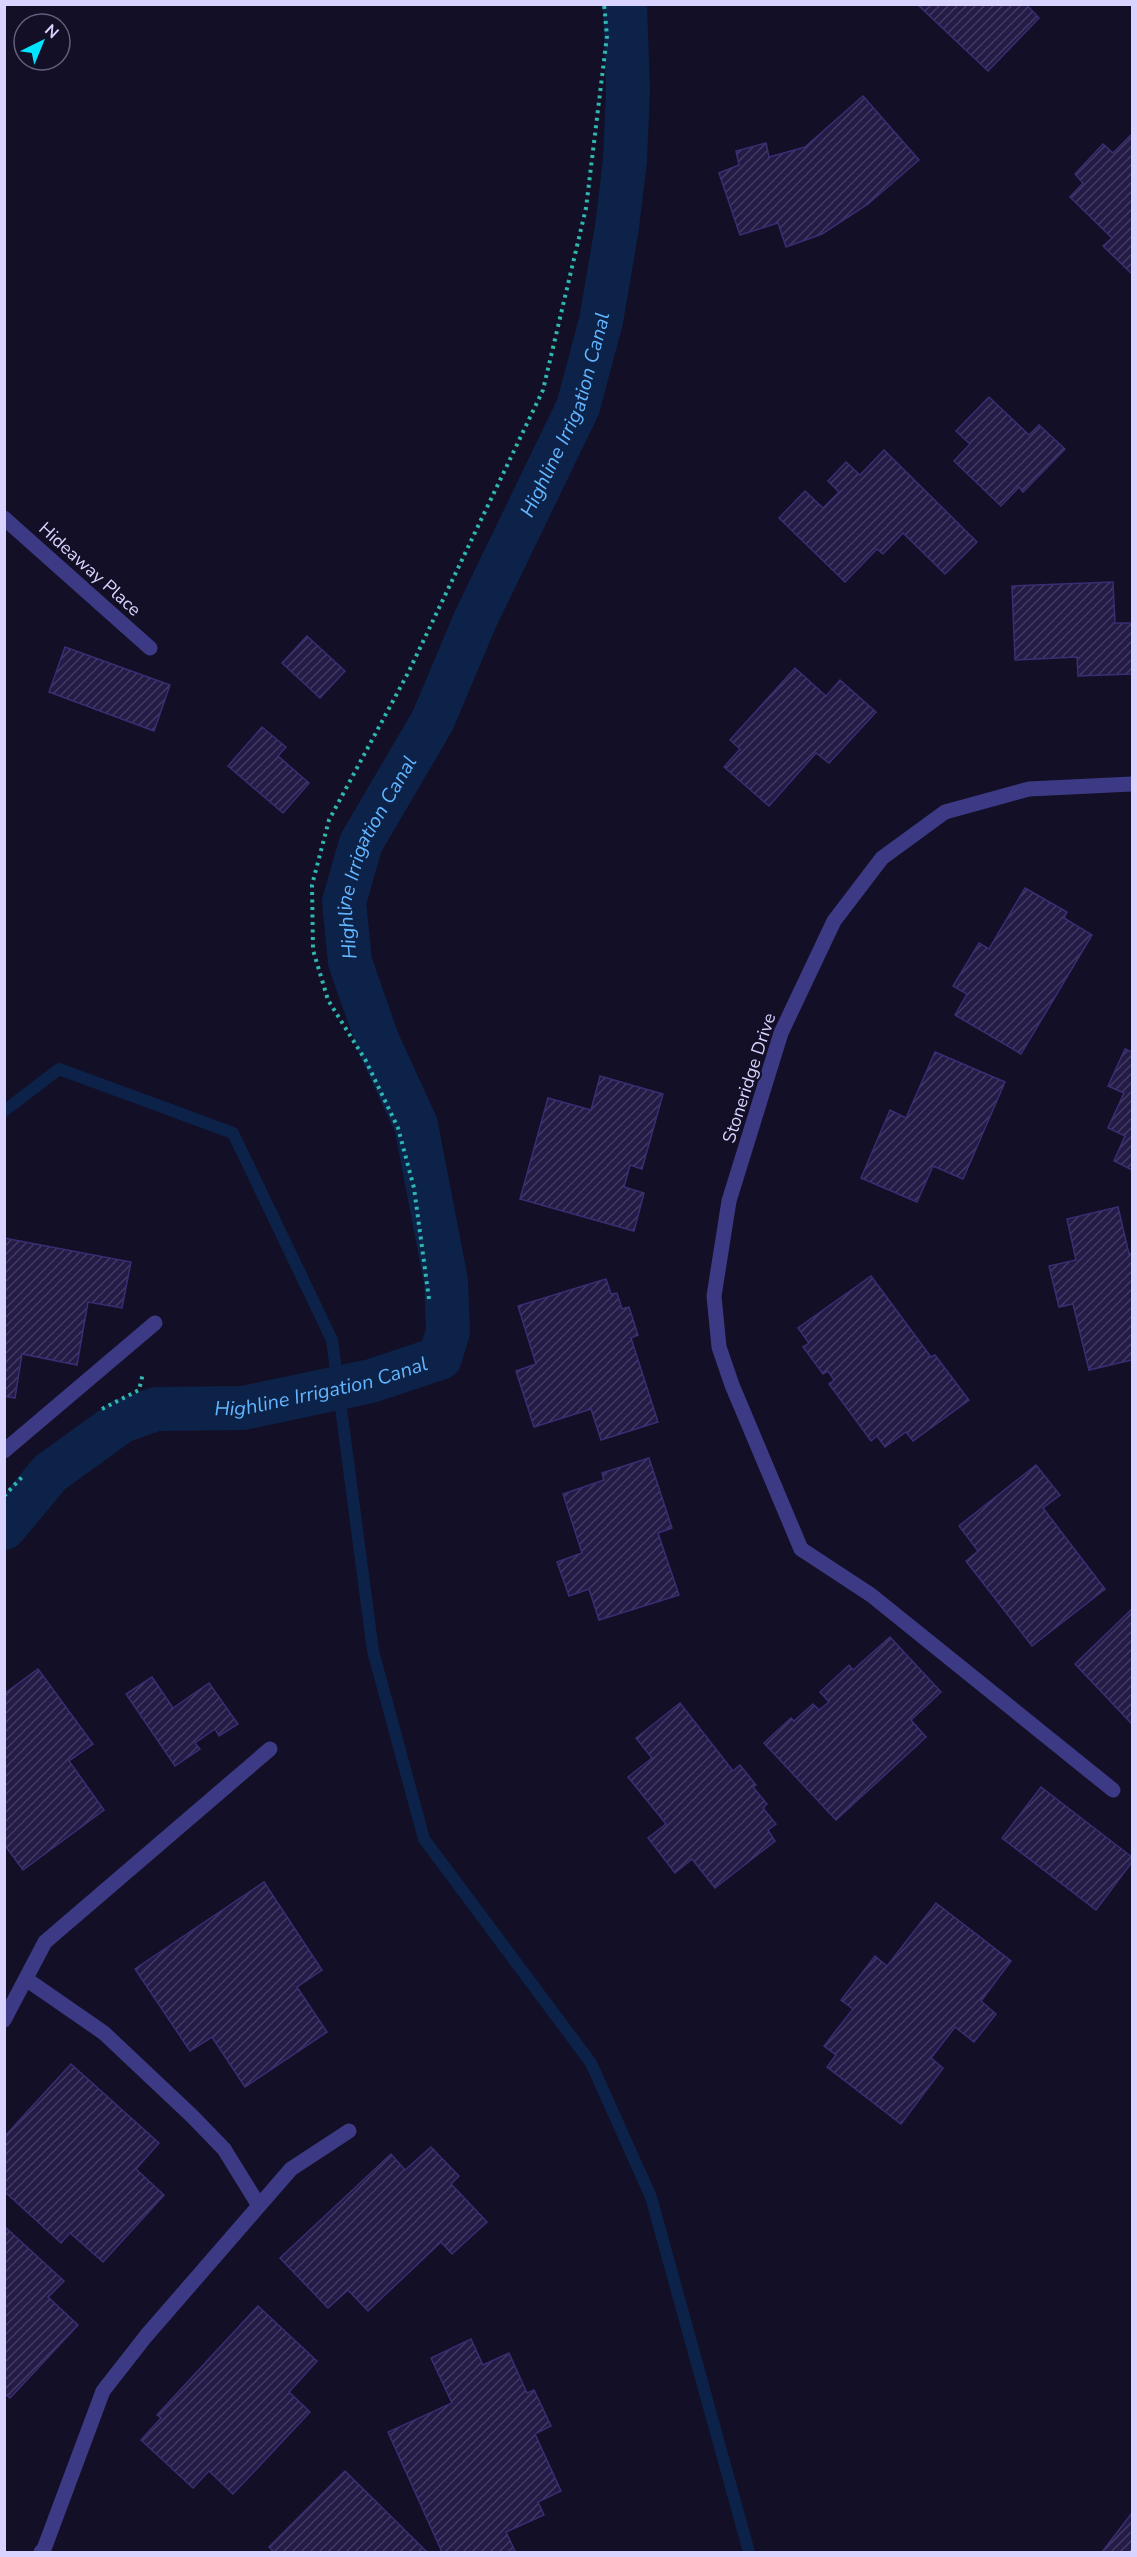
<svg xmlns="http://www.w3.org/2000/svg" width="1137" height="2557" viewBox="0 0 1137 2557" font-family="'Nunito Sans',sans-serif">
  <defs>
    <pattern id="building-hatch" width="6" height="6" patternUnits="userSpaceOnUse" patternTransform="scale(1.5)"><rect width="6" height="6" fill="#241b47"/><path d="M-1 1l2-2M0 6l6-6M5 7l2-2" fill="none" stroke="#433b63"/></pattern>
  </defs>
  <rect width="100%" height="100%" fill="#130f26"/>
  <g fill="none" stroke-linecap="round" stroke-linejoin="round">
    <path stroke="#0c2248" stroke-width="12" d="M 4,1111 L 59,1069 L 233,1133 L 332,1340 L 373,1651 L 424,1839 L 591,2063 L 651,2197 L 749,2552"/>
    <path stroke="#0c2248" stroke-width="44" id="s1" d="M 4,1528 L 50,1473 L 122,1421 L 156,1409 L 243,1408 L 371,1381 L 440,1358 L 448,1331 L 446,1281 L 416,1125 L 378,1042 L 350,962 L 344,902 L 361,843 L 433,720 L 475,620 L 578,407 L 601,321 L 617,227 L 625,160 L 628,91 L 625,4"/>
  </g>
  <g fill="url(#building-hatch)" stroke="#3b2d73" stroke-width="1.5">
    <path d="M 917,4 L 1026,4 L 1039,18 L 988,71 Z"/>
    <path d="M 863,96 L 919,160 L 868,204 L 822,234 L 786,247 L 778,223 L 740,235 L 719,173 L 739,165 L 736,151 L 766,143 L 769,157 L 805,147 Z"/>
    <path d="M 1132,134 L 1132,274 L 1103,246 L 1112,238 L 1070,197 L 1083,183 L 1075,174 L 1103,144 L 1113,153 Z"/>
    <path d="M 989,397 L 1029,435 L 1039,425 L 1065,449 L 1023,492 L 1019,487 L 1001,506 L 954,461 L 970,444 L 956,431 Z"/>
    <path d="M 884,450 L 977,542 L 945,574 L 903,533 L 883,554 L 877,549 L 845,582 L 779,518 L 805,491 L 823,508 L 839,492 L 828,481 L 846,462 L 860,475 Z"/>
    <path d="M 1113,582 L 1115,623 L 1132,623 L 1132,674 L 1078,676 L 1077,657 L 1015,660 L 1012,586 Z"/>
    <path d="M 307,636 L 345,671 L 320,698 L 282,663 Z"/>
    <path d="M 65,647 L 170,685 L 154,731 L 49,692 Z"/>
    <path d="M 795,668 L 826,696 L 840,680 L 876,712 L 829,763 L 816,753 L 769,806 L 724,767 L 740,749 L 730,740 Z"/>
    <path d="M 262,727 L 286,747 L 278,756 L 309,783 L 283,813 L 228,766 Z"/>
    <path d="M 1025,888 L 1067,912 L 1064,918 L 1092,935 L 1021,1054 L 955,1015 L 967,994 L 953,986 L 979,943 L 989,949 Z"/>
    <path d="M 1125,1049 L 1132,1052 L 1132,1170 L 1114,1161 L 1125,1136 L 1108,1128 L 1124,1093 L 1108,1086 Z"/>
    <path d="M 935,1052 L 1005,1082 L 963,1179 L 933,1166 L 917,1202 L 861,1178 L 890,1110 L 906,1118 Z"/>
    <path d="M 600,1076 L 663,1094 L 642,1169 L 630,1165 L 624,1187 L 644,1193 L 634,1231 L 520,1199 L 548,1098 L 591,1110 Z"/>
    <path d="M 1118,1207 L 1129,1254 L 1132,1253 L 1132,1360 L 1089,1370 L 1073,1304 L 1059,1307 L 1049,1266 L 1076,1260 L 1067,1219 Z"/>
    <path d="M 4,1238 L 131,1262 L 122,1308 L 88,1302 L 77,1365 L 22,1354 L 15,1398 L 4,1396 Z"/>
    <path d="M 871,1276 L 931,1357 L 935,1355 L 969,1400 L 913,1441 L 906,1432 L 885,1447 L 877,1436 L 871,1441 L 829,1384 L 834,1380 L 828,1371 L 823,1374 L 803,1347 L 809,1343 L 798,1328 Z"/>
    <path d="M 606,1279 L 611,1294 L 617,1293 L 622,1309 L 629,1307 L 638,1335 L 631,1338 L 658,1422 L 601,1440 L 591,1409 L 534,1427 L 516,1371 L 536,1364 L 518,1306 Z"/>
    <path d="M 649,1458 L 672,1528 L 658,1533 L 679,1595 L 599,1620 L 589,1589 L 569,1596 L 557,1562 L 582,1553 L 563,1494 L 604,1480 L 602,1473 Z"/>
    <path d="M 1036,1465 L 1060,1495 L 1043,1508 L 1105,1589 L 1032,1646 L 966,1561 L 978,1551 L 959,1526 Z"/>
    <path d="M 1132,1609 L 1132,1724 L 1075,1664 Z"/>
    <path d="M 890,1637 L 941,1692 L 911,1720 L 926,1737 L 836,1820 L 764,1743 L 791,1718 L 794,1721 L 813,1704 L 819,1710 L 829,1702 L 820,1692 L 849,1665 L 853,1670 Z"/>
    <path d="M 38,1669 L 93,1744 L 69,1761 L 104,1810 L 23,1870 L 4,1844 L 4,1694 Z"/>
    <path d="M 152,1677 L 173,1708 L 209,1683 L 238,1724 L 219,1736 L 215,1729 L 195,1743 L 200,1749 L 175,1766 L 126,1694 Z"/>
    <path d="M 680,1703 L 733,1771 L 740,1765 L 756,1785 L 753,1787 L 767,1804 L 763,1808 L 776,1824 L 768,1830 L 775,1841 L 715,1888 L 692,1859 L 675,1873 L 648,1838 L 666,1824 L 628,1777 L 652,1758 L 636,1738 Z"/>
    <path d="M 1041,1787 L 1132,1857 L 1132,1862 L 1096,1910 L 1002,1838 Z"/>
    <path d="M 264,1882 L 322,1970 L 297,1987 L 327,2032 L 245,2087 L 212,2037 L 190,2051 L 135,1969 Z"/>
    <path d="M 936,1903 L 1011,1961 L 981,2001 L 996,2014 L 974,2042 L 955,2027 L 931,2058 L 943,2068 L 901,2124 L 827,2067 L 836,2055 L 824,2046 L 853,2009 L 841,2000 L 875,1956 L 887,1966 Z"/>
    <path d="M 71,2064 L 159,2143 L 136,2169 L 164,2195 L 103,2262 L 70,2233 L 61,2243 L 4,2191 L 4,2137 Z"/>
    <path d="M 431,2147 L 459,2176 L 451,2184 L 487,2222 L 452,2254 L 441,2242 L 368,2311 L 348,2290 L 328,2308 L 280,2258 L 391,2154 L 405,2170 Z"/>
    <path d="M 4,2226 L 64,2281 L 48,2297 L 78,2325 L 10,2398 L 4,2393 Z"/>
    <path d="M 258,2306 L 317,2361 L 289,2392 L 310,2412 L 233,2494 L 209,2471 L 193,2488 L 141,2440 L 161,2418 L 157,2415 Z"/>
    <path d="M 471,2339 L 483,2365 L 509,2353 L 527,2393 L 534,2390 L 551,2426 L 535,2434 L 561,2491 L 538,2502 L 544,2515 L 506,2532 L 515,2551 L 511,2552 L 442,2552 L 388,2432 L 452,2403 L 431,2358 Z"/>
    <path d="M 345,2471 L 427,2552 L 274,2552 L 269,2547 Z"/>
    <path d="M 1132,2513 L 1132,2552 L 1102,2552 Z"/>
  </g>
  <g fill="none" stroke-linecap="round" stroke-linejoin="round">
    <g stroke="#2fb8b0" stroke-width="4" stroke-dasharray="3 4.5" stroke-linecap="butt">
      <path d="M 429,1299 L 414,1188 L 398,1128 L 366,1061 L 328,1000 L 313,950 L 312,885 L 329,820 L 408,673 L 543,390 L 586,208 L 607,36 L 604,4"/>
      <path d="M 102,1409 L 139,1390 L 143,1373"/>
      <path d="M 4,1496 L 24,1475"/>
    </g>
    <g stroke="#3d3a85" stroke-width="15">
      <path d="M 4,1451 L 155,1323"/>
      <path d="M 801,1549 L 871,1595 L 1113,1790"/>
      <path d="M 26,1979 L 104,2033 L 192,2116 L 224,2149 L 258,2204"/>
      <path d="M 4,2020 L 45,1942 L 270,1749"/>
      <path d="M 41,2552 L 44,2549 L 103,2391 L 146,2336 L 291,2169 L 349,2131"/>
    </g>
    <g stroke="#3d3a85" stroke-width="15">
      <path d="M 4,518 L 150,648"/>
      <path d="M 801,1549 L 732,1385 L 719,1347 L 714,1296 L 729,1201 L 781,1033 L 834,921 L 882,858 L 945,812 L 1029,789 L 1132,784"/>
    </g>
  </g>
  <g text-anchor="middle" stroke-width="4.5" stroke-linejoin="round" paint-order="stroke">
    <g font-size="18" fill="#d9d4ff" stroke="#130f26">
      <text transform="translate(90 569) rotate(42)" y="6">Hideaway Place</text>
      <text transform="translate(749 1078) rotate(-72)" y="6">Stoneridge Drive</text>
    </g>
    <g font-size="20" font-style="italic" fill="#62b6ff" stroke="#130f26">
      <text dy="7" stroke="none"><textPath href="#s1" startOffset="1498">Highline Irrigation Canal</textPath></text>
      <text dy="7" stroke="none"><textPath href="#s1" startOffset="1012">Highline Irrigation Canal</textPath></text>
      <text dy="7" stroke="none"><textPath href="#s1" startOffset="364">Highline Irrigation Canal</textPath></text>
    </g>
  </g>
  <rect width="1137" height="2557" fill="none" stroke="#d9d4ff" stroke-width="12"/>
  <g transform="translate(42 42) rotate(43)"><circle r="28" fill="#130f26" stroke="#625e7d" stroke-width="1.5"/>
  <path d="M0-4.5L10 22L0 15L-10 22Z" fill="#00e5ff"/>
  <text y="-9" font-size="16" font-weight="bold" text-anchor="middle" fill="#d9d4ff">N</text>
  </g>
</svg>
